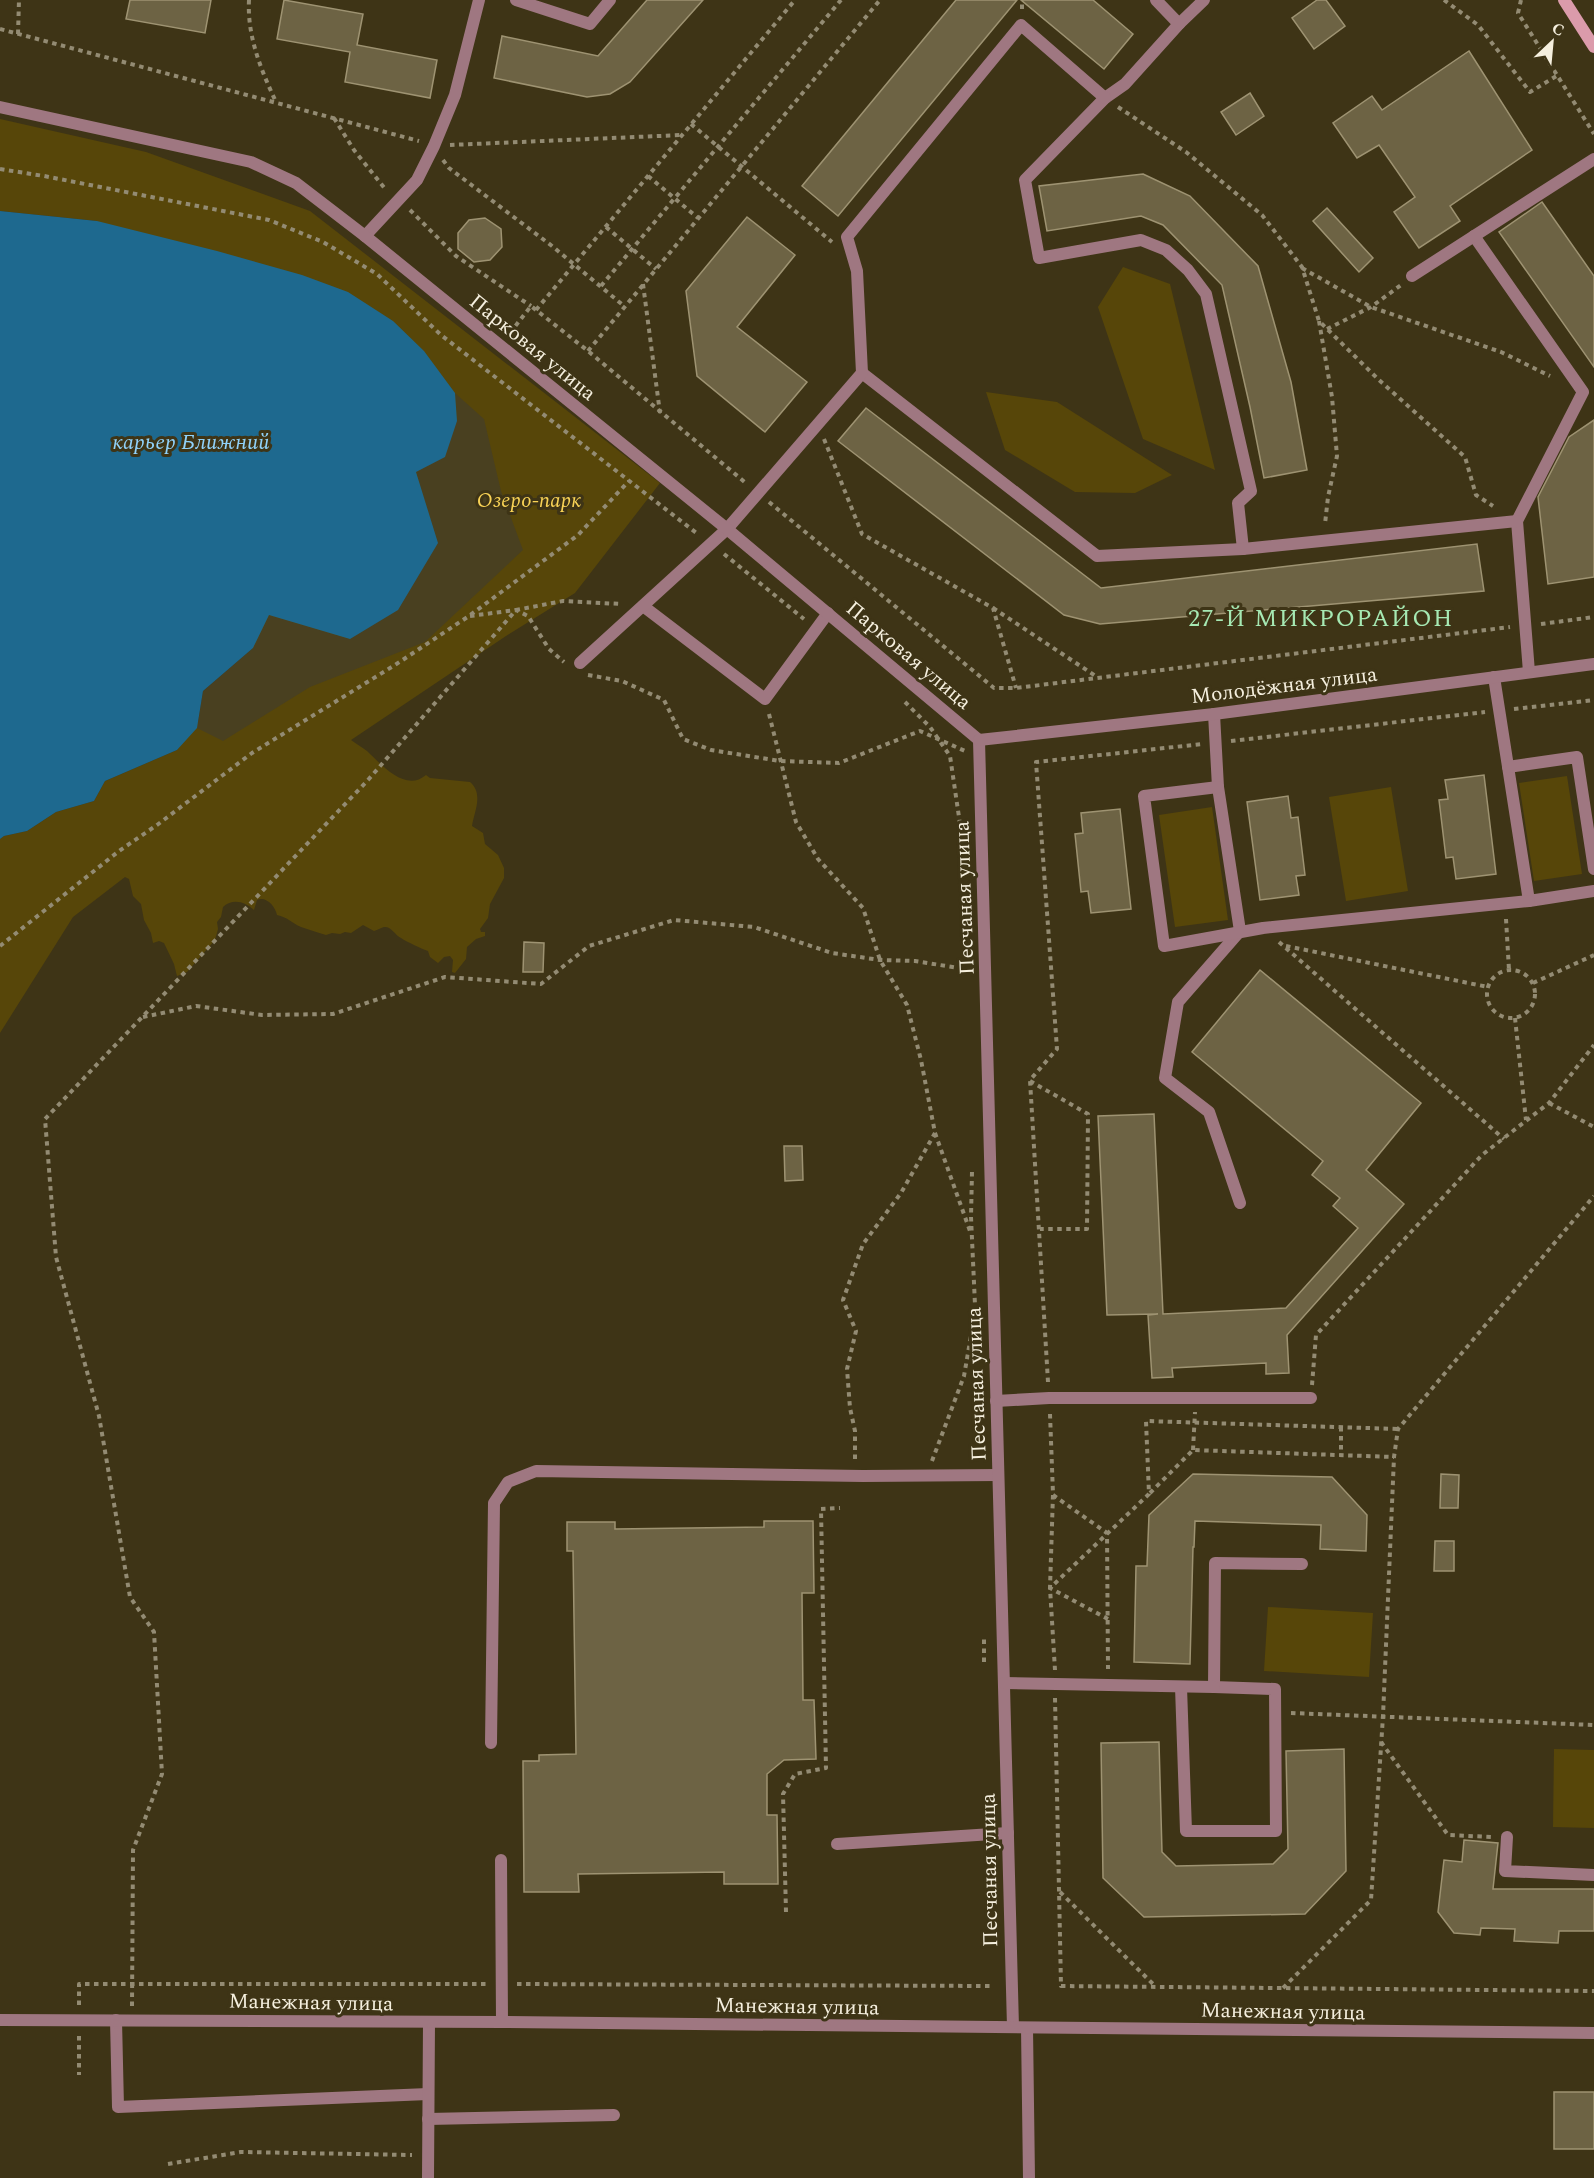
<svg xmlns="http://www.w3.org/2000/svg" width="1594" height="2178" viewBox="0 0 1594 2178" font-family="Spectral,serif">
  <rect width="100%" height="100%" fill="#3e3416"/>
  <g fill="#574609">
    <path d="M 0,119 L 146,152 L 310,211 L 660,483 L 575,593 L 506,636 L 351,740 C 356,744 362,747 367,751 C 381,764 405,793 426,775 L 430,778 L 470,782 C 484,794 474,812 472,826 L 483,833 L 485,844 L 498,855 L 504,868 L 504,878 L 490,904 L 488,918 L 480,929 L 481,932 L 485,932 L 485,936 L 476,939 L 467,947 L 466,959 L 455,973 L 452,972 L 453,960 L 450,956 L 444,957 L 438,963 L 430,957 L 428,951 C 422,949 407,942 401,938 C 395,935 391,926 384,927 C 380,928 378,930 374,931 L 363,925 L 351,933 L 345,932 L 340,934 L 332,933 L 326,935 C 317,932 309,930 301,927 C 292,923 287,917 277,915 C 275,906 266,896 257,900 L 254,910 C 245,902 233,898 223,907 L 221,917 L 217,922 L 218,929 L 215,940 L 187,972 L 177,976 L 174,964 L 164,943 L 159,941 L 153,943 L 151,933 L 144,920 L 141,904 L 133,896 L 129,879 L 125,877 L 73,917 L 0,1033 L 0,839 L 4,836 L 27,831 L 56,812 L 94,801 L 105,781 L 177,750 L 253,648 L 97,221 L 0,211 Z"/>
    <path d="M 1123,267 L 1170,284 L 1215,470 L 1143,439 L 1098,307 Z"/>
    <path d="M 986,392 L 1057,402 L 1172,475 L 1135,493 L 1075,492 L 1005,450 Z"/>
    <path d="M 1567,776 L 1582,874 L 1534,881 L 1519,783 Z"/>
    <path d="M 1391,787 L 1408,891 L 1346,901 L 1329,797 Z"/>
    <path d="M 1212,807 L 1228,920 L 1175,927 L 1159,815 Z"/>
    <path d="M 1268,1607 L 1373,1613 L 1369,1677 L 1264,1671 Z"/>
    <path d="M 1554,1749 L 1594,1750 L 1594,1828 L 1553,1827 Z"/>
  </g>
  <path fill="#494020" d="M 455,393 L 484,419 L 501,491 L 523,550 L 425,642 L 310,687 L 223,741 L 197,728 L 203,691 L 253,648 L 269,615 L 350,639 L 437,543 L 416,472 L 457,421 Z"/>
  <path fill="#1e698f" d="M 0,211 L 97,221 L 217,251 L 302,275 L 348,292 L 393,321 L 424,351 L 455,393 L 457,421 L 445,457 L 416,472 L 438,543 L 398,610 L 350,639 L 269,615 L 253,648 L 203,691 L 197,728 L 177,750 L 105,781 L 94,801 L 56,812 L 27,831 L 4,836 L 0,839 Z"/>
  <g fill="#6d6344" stroke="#9e9372" stroke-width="1.5">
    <path d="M 130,0 L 211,0 L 205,33 L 126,19 Z"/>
    <path d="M 284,0 L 363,14 L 357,45 L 437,60 L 430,98 L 345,82 L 350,52 L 277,39 Z"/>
    <path d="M 647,0 L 703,0 L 630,82 L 610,94 L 587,97 L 494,78 L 502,36 L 598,56 Z"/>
    <path d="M 956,0 L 1017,0 L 838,216 L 802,186 Z"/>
    <path d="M 1021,0 L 1093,0 L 1133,34 L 1104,69 Z"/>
    <path d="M 1317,0 L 1326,0 L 1345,26 L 1314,49 L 1292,18 Z"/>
    <path d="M 1469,51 L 1532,150 L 1450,206 L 1460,221 L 1419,248 L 1394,212 L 1415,197 L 1379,145 L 1357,158 L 1333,123 L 1372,96 L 1382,110 Z"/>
    <path d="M 1250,93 L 1264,116 L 1236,135 L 1221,112 Z"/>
    <path d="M 1143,174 L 1190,196 L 1258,266 L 1291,382 L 1307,470 L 1264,478 L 1250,407 L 1222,285 L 1163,225 L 1141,216 L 1047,231 L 1039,186 Z"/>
    <path d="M 1542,202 L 1594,276 L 1594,367 L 1499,232 Z"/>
    <path d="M 1327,208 L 1373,258 L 1359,272 L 1313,221 Z"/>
    <path d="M 747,217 L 795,255 L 737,327 L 807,382 L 765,432 L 697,376 L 686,291 Z"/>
    <path d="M 485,218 L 501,229 L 502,247 L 490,260 L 474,262 L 458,249 L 458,233 L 469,220 Z"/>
    <path d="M 866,408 L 1101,588 L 1477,544 L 1484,591 L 1100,624 L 1064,615 L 838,441 Z"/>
    <path d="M 1594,420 L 1594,577 L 1548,584 L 1538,497 L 1569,437 Z"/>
    <path d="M 1484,775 L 1496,874 L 1456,879 L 1453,857 L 1446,858 L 1439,800 L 1448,799 L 1445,780 Z"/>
    <path d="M 1288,796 L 1291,818 L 1298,817 L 1305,875 L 1296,876 L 1299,895 L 1260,900 L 1247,802 Z"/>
    <path d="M 1120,809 L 1131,909 L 1091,913 L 1088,891 L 1081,892 L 1075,834 L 1083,833 L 1081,813 Z"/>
    <path d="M 524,942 L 544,943 L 543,972 L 523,972 Z"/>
    <path d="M 1260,970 L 1421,1103 L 1366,1170 L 1404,1204 L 1287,1335 L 1289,1373 L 1266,1374 L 1266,1363 L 1172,1368 L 1173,1377 L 1152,1378 L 1148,1315 L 1158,1314 L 1107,1315 L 1098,1116 L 1154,1114 L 1163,1314 L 1286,1308 L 1358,1228 L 1333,1206 L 1340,1198 L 1312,1175 L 1323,1161 L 1192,1052 Z"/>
    <path d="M 784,1146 L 802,1146 L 803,1180 L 785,1181 Z"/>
    <path d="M 1193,1474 L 1332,1477 L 1367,1515 L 1366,1551 L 1320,1549 L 1321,1525 L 1195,1521 L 1194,1547 L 1193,1547 L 1190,1664 L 1134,1662 L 1136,1566 L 1147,1566 L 1149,1515 Z"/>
    <path d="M 1441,1474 L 1459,1475 L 1458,1508 L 1440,1508 Z"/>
    <path d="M 764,1521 L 813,1521 L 814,1593 L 802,1593 L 803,1700 L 814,1700 L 816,1759 L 784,1760 L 767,1774 L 767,1815 L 777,1815 L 778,1884 L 724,1884 L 724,1872 L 578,1874 L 579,1892 L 524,1892 L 523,1761 L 539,1761 L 539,1755 L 576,1754 L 573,1551 L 567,1551 L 567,1522 L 615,1522 L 615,1529 L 764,1527 Z"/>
    <path d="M 1435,1541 L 1454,1541 L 1454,1571 L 1434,1571 Z"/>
    <path d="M 1159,1742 L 1162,1852 L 1176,1866 L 1273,1864 L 1288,1849 L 1286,1751 L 1344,1749 L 1346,1871 L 1305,1914 L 1144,1917 L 1103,1878 L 1101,1743 Z"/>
    <path d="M 1464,1840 L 1498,1843 L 1493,1889 L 1594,1889 L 1594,1931 L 1559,1931 L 1558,1943 L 1514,1941 L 1515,1929 L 1481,1928 L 1480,1935 L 1454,1933 L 1438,1912 L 1444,1860 L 1462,1862 Z"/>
    <rect x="1554" y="2092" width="40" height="57"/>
  </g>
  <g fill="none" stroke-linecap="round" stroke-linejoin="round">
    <g stroke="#938b73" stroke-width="4" stroke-dasharray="4.5 4.5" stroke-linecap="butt">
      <path d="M 249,0 C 247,36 261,70 276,102"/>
      <path d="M 1444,0 L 1478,25 L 1530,92 L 1558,75"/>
      <path d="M 1521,0 L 1518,13 L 1594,134"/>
      <path d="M 1022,9 L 1022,1"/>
      <path d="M 0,29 L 419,141"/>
      <path d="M 18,34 L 19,0"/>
      <path d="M 1118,107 L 1186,152 L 1262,215 L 1302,267 L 1319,321 L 1379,380 L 1465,457 L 1476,495 L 1493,506"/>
      <path d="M 334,118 L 354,150 L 386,190"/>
      <path d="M 691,124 L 832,242"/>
      <path d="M 450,145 L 682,135"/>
      <path d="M 443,160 L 449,168 L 552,246 L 624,306"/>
      <path d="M 0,169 L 44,176 L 269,220 L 323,242 L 377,274 L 441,335 L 699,535"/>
      <path d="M 648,176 L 698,218"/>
      <path d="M 410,210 L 456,256 L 531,306"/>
      <path d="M 606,227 L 656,269"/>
      <path d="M 1302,268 L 1371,307 L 1501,352 L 1550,376"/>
      <path d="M 643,284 L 660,413"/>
      <path d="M 601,286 L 841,0"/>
      <path d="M 536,310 L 795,0"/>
      <path d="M 1319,321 L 1332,397 L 1337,456 L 1328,497 L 1325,524"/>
      <path d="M 1327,329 L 1371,307 L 1401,285"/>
      <path d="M 510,333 L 531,306 L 588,351 L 747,484"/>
      <path d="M 588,351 L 880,0"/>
      <path d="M 824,439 L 862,534 L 993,608 L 1016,688"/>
      <path d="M 769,502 L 994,688 L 1016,688 L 1510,627"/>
      <path d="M 724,554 L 804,619"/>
      <path d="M 993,608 L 1097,677"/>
      <path d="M 470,616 L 516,610 L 528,616 L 549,649 L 564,662"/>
      <path d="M 1541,624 L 1594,617"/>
      <path d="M 588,675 L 622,681 L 664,700 L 683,739 L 711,750 L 780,761 L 839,763 L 920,731 L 965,751"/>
      <path d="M 905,702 L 930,727 L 950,756 L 964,851"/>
      <path d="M 1514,709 L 1594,700"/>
      <path d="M 769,714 L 796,822 L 818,859 L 863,908 L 880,960 L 907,1005 L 921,1060 L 935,1133 L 901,1193 L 863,1244 L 843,1300 L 856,1331 L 847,1369 L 850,1408 L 855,1431 L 855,1462"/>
      <path d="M 1231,741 L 1485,712"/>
      <path d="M 1506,919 L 1509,970"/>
      <path d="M 1279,942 L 1504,1139"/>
      <path d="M 0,946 L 119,851 L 157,825 L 252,753 L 395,665 L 469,616 L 578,535 L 629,481"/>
      <path d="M 1286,946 L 1488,987"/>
      <circle cx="1511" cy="994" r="24"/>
      <path d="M 1533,983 L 1594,955"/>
      <path d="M 143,1017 L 196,1006 L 262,1015 L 333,1014 L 445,977 L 541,984 L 589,946 L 674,920 L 754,927 L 832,953 L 880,960 L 915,961 L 971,970"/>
      <path d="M 1515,1018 L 1526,1120"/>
      <path d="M 1030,1081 L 1088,1114 L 1087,1229 L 1040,1229"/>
      <path d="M 1549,1103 L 1594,1127"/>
      <path d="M 935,1133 L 970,1231"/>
      <path d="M 972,1172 L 971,1217 L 975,1305"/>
      <path d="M 1048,1382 L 1030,1080 L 1057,1049 L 1036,762 L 1202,744"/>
      <path d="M 1312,1385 L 1316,1335 L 1482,1155 L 1549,1103 L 1594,1045"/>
      <path d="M 1050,1414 L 1053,1494 L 1050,1588 L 1055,1670"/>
      <path d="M 1341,1427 L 1341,1456"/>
      <path d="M 1193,1450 L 1195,1412"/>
      <path d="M 932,1461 L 964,1376 L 976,1307"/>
      <path d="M 1150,1493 L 1193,1450 L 1394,1457"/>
      <path d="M 1053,1495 L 1107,1533 L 1108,1669"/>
      <path d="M 1108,1619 L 1050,1588 L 1149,1494 L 1146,1421 L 1398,1429"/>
      <path d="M 984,1662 L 984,1637"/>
      <path d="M 1055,1698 L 1061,1986 L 1594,1991"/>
      <path d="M 1291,1713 L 1594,1725"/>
      <path d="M 1381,1742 L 1448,1835 L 1491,1837"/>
      <path d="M 1060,1892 L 1155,1986"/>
      <path d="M 786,1912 L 783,1794 L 795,1774 L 826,1768 L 821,1509 L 840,1508"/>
      <path d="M 517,1984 L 991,1986"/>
      <path d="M 1283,1988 L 1371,1900 L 1383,1716 L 1394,1457 L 1398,1429 L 1594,1196"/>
      <path d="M 79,2005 L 79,1984 L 488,1984"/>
      <path d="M 132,2006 L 133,1850 L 162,1774 L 154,1632 L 130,1597 L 99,1416 L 56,1257 L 45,1119 L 368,780 L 516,610 L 563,601 L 621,604"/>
      <path d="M 79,2036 L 79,2075"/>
      <path d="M 168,2164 L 241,2152 L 412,2155"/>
    </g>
    <g stroke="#9f7781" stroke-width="12">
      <path d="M 516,0 L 590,24 L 610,0"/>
      <path d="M 1156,0 L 1179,24"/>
      <path d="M 1204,0 L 1179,24 L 1125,84 L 1105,98 L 1025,180 L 1039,258 L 1141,240 L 1166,250 L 1188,270 L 1206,294 L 1251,491 L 1238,503 L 1243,549"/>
      <path d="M 365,236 L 417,180 L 434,146 L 455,95 L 479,0"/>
      <path d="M 1474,236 L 1583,392 L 1517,521 L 1529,672"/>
      <path d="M 1412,276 L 1594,159"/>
      <path d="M 862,373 L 1097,556 L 1243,549 L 1517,521"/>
      <path d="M 643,606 L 765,699 L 828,613"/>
      <path d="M 580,663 L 727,529 L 862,373 L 857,271 L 847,237 L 1021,25 L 1105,98"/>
      <path d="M 1494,677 L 1529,901 L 1594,891"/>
      <path d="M 1214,714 L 1218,787 L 1240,931 L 1178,1002 L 1165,1078 L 1209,1112 L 1240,1203"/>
      <path d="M 1508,767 L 1577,757 L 1594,869"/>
      <path d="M 1218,787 L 1144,796 L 1164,946 L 1263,928 L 1529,901"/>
      <path d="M 996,1401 L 1049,1398 L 1311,1398"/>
      <path d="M 1181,1687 L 1186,1831 L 1276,1831 L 1275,1689 L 1214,1687 L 1215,1563 L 1302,1564"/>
      <path d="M 491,1743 L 494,1503 L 508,1482 L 536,1471 L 863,1476 L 998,1475"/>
      <path d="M 1507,1837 L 1505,1871 L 1594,1875"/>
      <path d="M 837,1844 L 1008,1833"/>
      <path d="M 501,1860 L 502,2022"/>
      <path d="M 116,2020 L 118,2107 L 428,2094"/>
      <path d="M 1027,2028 L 1029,2178"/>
      <path d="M 428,2119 L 614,2115"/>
      <path d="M 428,2178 L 429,2022"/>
    </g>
    <g stroke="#9f7781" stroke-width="12">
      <path d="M 0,107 L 251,162 L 296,183 L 365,236 L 727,529 L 979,740"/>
      <path d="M 979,740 L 1013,2027"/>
      <path d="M 979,740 L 1214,714 L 1594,664"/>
      <path d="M 1004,1683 L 1214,1687"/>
      <path d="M 0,2020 L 502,2022 L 1594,2033"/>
    </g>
    <path stroke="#db9bab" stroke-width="12" d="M 1564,0 L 1594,47"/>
  </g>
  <g text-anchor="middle" stroke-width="6" stroke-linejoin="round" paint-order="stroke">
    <g font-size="21" fill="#f5efde" stroke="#3e3416">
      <text transform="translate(533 347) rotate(39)" y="7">Парковая улица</text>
      <text transform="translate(909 655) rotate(40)" y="7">Парковая улица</text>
      <text transform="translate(1284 685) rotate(-7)" y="7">Молодёжная улица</text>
      <text transform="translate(964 898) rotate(-92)" y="7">Песчаная улица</text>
      <text transform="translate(976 1384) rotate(-92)" y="7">Песчаная улица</text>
      <text transform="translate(989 1870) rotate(-91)" y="7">Песчаная улица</text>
      <text transform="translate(311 2002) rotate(1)" y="7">Манежная улица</text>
      <text transform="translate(797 2006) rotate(1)" y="7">Манежная улица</text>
      <text transform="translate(1283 2011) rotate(1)" y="7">Манежная улица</text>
    </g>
    <g font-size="21" font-style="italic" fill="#f9d356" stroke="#3e3416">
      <text x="529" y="507">Озеро-парк</text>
    </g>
    <g font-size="22" font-style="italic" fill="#90d2fa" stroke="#3e3416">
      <text x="191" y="449">карьер Ближний</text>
    </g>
    <g font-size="24" letter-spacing="1.5" fill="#a6e9b3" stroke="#3e3416">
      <text x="1321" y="626">27-Й МИКРОРАЙОН</text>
    </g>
  </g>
  <g transform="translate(1552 42) rotate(26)" stroke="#3e3416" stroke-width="4.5" paint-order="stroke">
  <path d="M0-4.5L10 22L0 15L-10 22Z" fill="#f5efde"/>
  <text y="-9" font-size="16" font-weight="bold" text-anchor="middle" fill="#f5efde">С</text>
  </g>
</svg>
